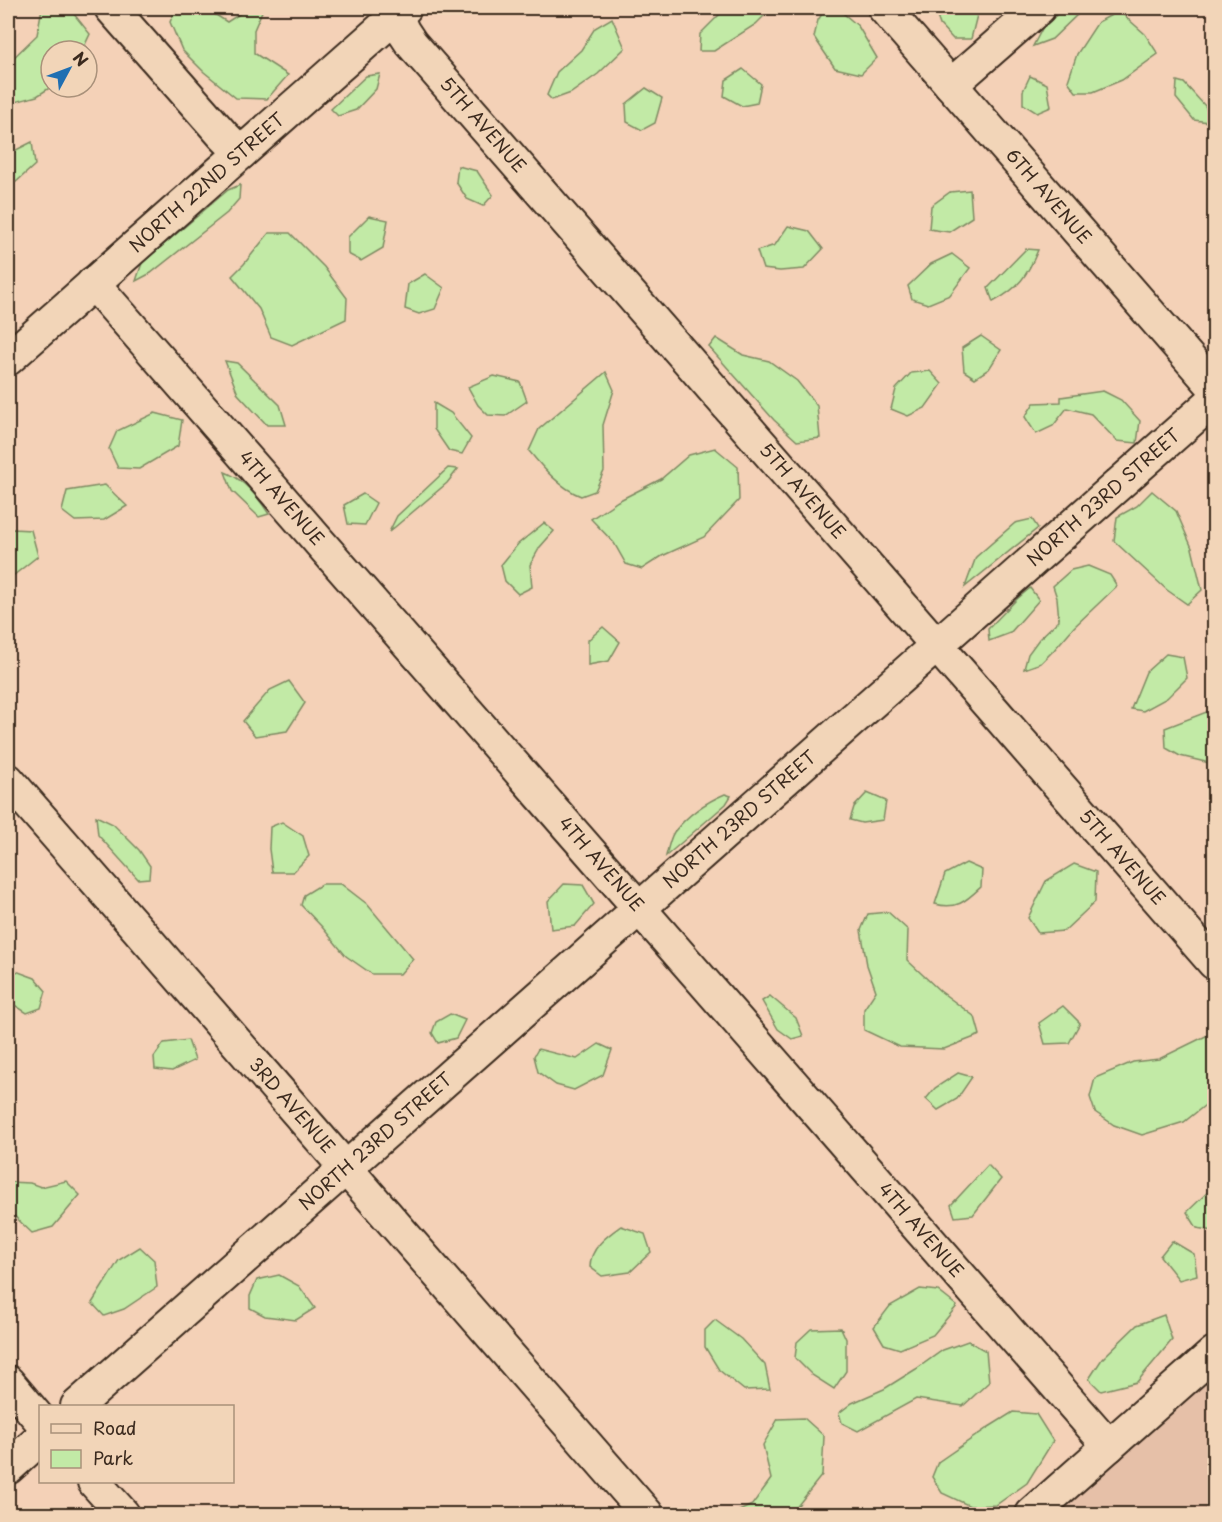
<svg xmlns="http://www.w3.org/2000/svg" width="1222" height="1522" viewBox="0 0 1222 1522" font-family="'Playpen Sans',sans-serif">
  <rect width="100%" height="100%" fill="#f4d1b7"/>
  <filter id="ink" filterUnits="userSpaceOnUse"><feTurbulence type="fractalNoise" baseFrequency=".0167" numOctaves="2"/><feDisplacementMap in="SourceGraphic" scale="12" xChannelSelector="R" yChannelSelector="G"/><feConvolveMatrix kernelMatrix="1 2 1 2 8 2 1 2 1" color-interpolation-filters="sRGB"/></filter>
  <g filter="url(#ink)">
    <path fill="#e6c0a8" d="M 1214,1375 L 1214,1514 L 1056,1514 Z"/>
    <g fill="#c2eaa6" stroke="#7e8a62" stroke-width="1.5">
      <path d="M 42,8 L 69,8 L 90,34 L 82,51 L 51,51 L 51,87 L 37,96 L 11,103 L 8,102 L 8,63 L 37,35 Z"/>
      <path d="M 176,8 L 205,8 L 227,22 L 244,11 L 263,9 L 254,30 L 254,53 L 288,75 L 267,99 L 236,98 L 204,72 L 182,50 L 170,22 Z"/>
      <path d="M 726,8 L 772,8 L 756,24 L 714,51 L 699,51 L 700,34 Z"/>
      <path d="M 826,8 L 837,8 L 858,26 L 877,58 L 861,74 L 835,68 L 814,37 L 818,20 Z"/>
      <path d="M 934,8 L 967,8 L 977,15 L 971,39 L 953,39 L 940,25 Z"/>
      <path d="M 1064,8 L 1082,8 L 1081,11 L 1052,39 L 1033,46 L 1043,27 Z"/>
      <path d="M 1119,11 L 1145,34 L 1158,54 L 1122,80 L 1093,92 L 1076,92 L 1068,81 L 1077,54 L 1098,22 Z"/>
      <path d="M 612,18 L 625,48 L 598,74 L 571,93 L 552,100 L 547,95 L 557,72 L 581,50 L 595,28 Z"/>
      <path d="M 743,69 L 761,84 L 757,103 L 742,106 L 724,96 L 726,80 Z"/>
      <path d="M 380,74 L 376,89 L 356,110 L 338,116 L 331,109 L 366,76 Z"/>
      <path d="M 1030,76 L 1047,84 L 1051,107 L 1037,113 L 1023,104 L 1023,91 Z"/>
      <path d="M 1177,81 L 1184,83 L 1206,107 L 1209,122 L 1194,120 L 1176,98 Z"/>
      <path d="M 646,88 L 662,98 L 655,123 L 642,130 L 627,122 L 626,104 Z"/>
      <path d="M 32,142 L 35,165 L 16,182 L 8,184 L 8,155 L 10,153 Z"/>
      <path d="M 458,166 L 477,171 L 493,195 L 483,206 L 467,199 L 456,182 Z"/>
      <path d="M 240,185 L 239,199 L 227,213 L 151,273 L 136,281 L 142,263 L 228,190 Z"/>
      <path d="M 970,190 L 972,217 L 949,232 L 929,229 L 931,206 L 950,192 Z"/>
      <path d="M 369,216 L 388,220 L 383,248 L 361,261 L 348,254 L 348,237 Z"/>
      <path d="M 788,226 L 809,231 L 823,249 L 804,269 L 780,271 L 763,269 L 757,251 L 775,245 Z"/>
      <path d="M 269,233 L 290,233 L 324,267 L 347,298 L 346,319 L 292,345 L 271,337 L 259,309 L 232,276 L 244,264 Z"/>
      <path d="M 1026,249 L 1038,250 C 1027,276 1019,288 993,302 L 988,288 Z"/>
      <path d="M 952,254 L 970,268 L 950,295 L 928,304 L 912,299 L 908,286 L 931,264 Z"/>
      <path d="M 425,274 L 444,288 L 435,309 L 419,314 L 405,309 L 408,284 Z"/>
      <path d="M 981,336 L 1001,350 L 989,369 L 975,378 L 964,371 L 962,348 Z"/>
      <path d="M 716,338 L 743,355 L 769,361 L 797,381 L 817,406 L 820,438 L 797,441 L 774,420 L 709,347 Z"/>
      <path d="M 225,361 L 237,363 L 280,405 L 286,425 L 267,425 L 238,394 Z"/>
      <path d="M 930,371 L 942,384 L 925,408 L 908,416 L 891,409 L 896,389 L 911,373 Z"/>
      <path d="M 606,372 L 614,390 L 603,425 L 604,471 L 595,491 L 581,496 C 560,488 543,468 529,451 L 539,429 Z"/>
      <path d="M 494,376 L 520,382 L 527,401 L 505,416 L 488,415 L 478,405 L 468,387 Z"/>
      <path d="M 1103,391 L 1121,400 L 1140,421 L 1137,443 L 1117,441 L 1091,414 L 1067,408 L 1053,426 L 1036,434 L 1025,417 L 1034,403 L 1061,402 L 1061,397 Z"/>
      <path d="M 434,403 L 451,413 L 471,438 L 462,454 L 449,451 L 434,429 Z"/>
      <path d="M 155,413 L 182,420 L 178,446 L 139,469 L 118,468 L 109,449 L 117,431 Z"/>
      <path d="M 715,448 L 738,467 L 739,500 L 704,537 L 662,556 L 642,569 L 626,564 L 614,543 L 591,519 L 618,501 L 661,479 L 689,455 Z"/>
      <path d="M 448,468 L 458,469 L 447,483 L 389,532 L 397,516 Z"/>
      <path d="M 225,472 C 244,479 258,497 269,514 L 259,517 L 232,491 Z"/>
      <path d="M 105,485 L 127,506 L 104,520 L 75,521 L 62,511 L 67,491 Z"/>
      <path d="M 1152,491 L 1176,511 L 1192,548 L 1202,590 L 1187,604 L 1167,590 L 1114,541 L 1117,517 L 1137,506 Z"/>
      <path d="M 363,494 L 376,503 L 365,525 L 348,524 L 344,505 Z"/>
      <path d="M 1032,519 L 1038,528 L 965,587 L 976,557 L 1015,523 Z"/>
      <path d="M 544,523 L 554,531 L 540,547 L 530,565 L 532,587 L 518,594 L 505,581 L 501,565 L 518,544 Z"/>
      <path d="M 12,529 L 31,530 L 38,556 L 14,575 L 8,574 L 8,532 Z"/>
      <path d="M 1088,566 L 1110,575 L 1117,586 L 1074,627 L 1054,650 L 1041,663 L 1024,669 L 1028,654 L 1039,639 L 1059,620 L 1057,598 L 1053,586 L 1071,570 Z"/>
      <path d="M 1030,588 L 1039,600 L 1010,633 L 989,641 L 988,629 L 1017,599 Z"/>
      <path d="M 603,627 L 620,642 L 609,661 L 588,665 L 588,640 Z"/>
      <path d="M 1166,654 L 1183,657 L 1187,678 L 1167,698 L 1143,711 L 1131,709 L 1146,672 Z"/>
      <path d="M 289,681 L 305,703 L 287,731 L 255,736 L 243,721 L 270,690 Z"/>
      <path d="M 1209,711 L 1214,714 L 1214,764 L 1180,756 L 1166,748 L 1165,728 Z"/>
      <path d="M 867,793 L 886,801 L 883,820 L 862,823 L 850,820 L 854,807 Z"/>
      <path d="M 725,794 L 731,796 L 726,804 L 666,856 C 668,848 670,838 674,832 C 687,816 706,802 725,794 Z"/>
      <path d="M 96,816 L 113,824 L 139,850 L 150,866 L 149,878 L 138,879 L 98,835 Z"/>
      <path d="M 282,822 L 303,836 L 309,856 L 293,872 L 272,872 L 269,849 L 270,827 Z"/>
      <path d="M 966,863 L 982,870 L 981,887 C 966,901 957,910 935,904 L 945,874 Z"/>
      <path d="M 1074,864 L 1096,872 L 1095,902 L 1064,931 L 1038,933 L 1028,918 L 1046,881 Z"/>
      <path d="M 322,884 L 341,884 L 367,904 L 413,959 L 400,974 L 372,974 L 346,956 L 322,927 L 301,905 L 304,895 Z"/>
      <path d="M 564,884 L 583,885 L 594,904 L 575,926 L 551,929 L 548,901 Z"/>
      <path d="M 888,912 L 908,930 L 907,960 L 940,991 L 975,1017 L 980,1035 L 944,1049 L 900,1047 L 864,1030 L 864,1009 L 876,991 L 867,965 L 861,930 L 868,914 Z"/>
      <path d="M 8,966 L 10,969 L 35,978 L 46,991 L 41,1008 L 27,1013 L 8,1001 Z"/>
      <path d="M 770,996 L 796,1018 L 803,1036 L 792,1039 L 778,1029 L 762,1001 Z"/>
      <path d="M 1063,1006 L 1080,1023 L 1069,1043 L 1045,1044 L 1039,1023 Z"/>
      <path d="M 450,1014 L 465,1020 L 456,1038 L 438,1043 L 432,1033 L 436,1022 Z"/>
      <path d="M 1214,1032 L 1214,1098 L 1184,1122 L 1142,1135 L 1114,1125 L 1095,1112 L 1090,1097 L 1095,1078 L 1133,1062 L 1159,1059 Z"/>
      <path d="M 188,1040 L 195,1060 L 172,1071 L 155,1069 L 154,1057 L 164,1043 Z"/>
      <path d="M 599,1044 L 612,1050 L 603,1075 L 574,1090 L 556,1085 L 538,1072 L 534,1056 L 538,1049 L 577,1059 Z"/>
      <path d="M 958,1073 L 972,1077 L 957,1099 L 938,1110 L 926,1099 L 935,1088 Z"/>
      <path d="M 988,1165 L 1001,1179 L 973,1215 L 955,1217 L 951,1205 Z"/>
      <path d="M 66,1181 L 80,1195 L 53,1227 L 32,1233 L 8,1210 L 8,1182 L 30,1183 L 41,1187 Z"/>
      <path d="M 1214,1186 L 1214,1231 L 1197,1228 L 1187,1212 Z"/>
      <path d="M 621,1226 L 645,1234 L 651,1252 L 630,1272 L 602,1276 L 590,1267 C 590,1248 607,1236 621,1226 Z"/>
      <path d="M 1172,1241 L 1194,1254 L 1197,1275 L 1179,1280 L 1160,1256 Z"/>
      <path d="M 140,1247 L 154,1260 L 157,1287 L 124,1309 L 104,1316 L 92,1303 L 119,1260 Z"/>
      <path d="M 279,1275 L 299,1286 L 315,1308 L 296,1320 L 265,1316 L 250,1308 L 250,1296 L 257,1280 Z"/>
      <path d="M 920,1289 L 938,1291 L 957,1306 L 933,1335 L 900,1349 L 884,1344 L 874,1327 L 890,1306 Z"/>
      <path d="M 1164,1315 L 1172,1340 L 1137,1382 L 1101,1391 L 1089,1379 L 1102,1359 L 1137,1325 Z"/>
      <path d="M 715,1320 L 741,1339 L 765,1365 L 770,1389 L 744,1390 L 719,1370 L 705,1347 L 705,1330 Z"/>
      <path d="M 841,1328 L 846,1339 L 846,1371 L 834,1389 L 812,1375 L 795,1358 L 797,1342 L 811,1329 Z"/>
      <path d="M 968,1341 L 986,1351 L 989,1382 L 963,1406 L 916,1399 L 858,1431 L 842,1423 L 839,1413 L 852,1403 L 884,1389 L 916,1369 L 943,1350 Z"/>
      <path d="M 1013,1412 L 1036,1414 L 1053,1441 L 1027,1483 L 996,1505 L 970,1506 L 942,1493 L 932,1477 L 938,1462 L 989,1427 Z"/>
      <path d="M 804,1418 L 824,1436 L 822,1475 L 791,1514 L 733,1514 L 752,1505 L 771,1479 L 763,1445 L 778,1419 Z"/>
    </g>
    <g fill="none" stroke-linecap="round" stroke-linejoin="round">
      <defs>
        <g id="minor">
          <path d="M 111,8 L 223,135 L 241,153"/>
          <path id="s1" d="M 884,8 L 1214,387"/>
          <path id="s2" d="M 396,15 L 403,31 L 411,43 L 1214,963"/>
          <path d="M 951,85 L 1039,8"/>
          <path id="s3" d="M 93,283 L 1109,1446"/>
          <path id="s4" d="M 8,359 L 405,8"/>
          <path id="s5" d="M 8,780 L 647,1514"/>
          <path d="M 8,1382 L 40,1420"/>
          <path id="s6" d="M 77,1406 L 1214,400"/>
          <path d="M 8,1468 L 40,1439"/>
          <path d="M 94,1482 L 123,1514"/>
          <path d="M 1032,1514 L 1214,1353"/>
        </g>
      </defs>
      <use href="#minor" stroke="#3b2a1e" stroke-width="36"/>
      <use href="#minor" stroke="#f2d5b8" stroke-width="32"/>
    </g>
  </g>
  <g text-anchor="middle" stroke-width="4.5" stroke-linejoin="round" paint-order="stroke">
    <g font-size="18" fill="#3b2a1e" stroke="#f2d5b8">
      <text dy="6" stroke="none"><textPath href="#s2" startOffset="141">5TH AVENUE</textPath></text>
      <text dy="6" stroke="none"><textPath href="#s4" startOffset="266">NORTH 22ND STREET</textPath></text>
      <text dy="6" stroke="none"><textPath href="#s1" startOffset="250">6TH AVENUE</textPath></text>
      <text dy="6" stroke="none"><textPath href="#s2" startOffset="627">5TH AVENUE</textPath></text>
      <text dy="6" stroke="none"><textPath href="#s6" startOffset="1371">NORTH 23RD STREET</textPath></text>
      <text dy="6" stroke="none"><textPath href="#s3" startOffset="286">4TH AVENUE</textPath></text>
      <text dy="6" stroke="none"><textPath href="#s6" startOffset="885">NORTH 23RD STREET</textPath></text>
      <text dy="6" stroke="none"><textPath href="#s2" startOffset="1113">5TH AVENUE</textPath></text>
      <text dy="6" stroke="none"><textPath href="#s3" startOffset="772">4TH AVENUE</textPath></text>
      <text dy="6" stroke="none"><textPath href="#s5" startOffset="432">3RD AVENUE</textPath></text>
      <text dy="6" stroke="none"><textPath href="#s6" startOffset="399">NORTH 23RD STREET</textPath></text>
      <text dy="6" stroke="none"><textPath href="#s3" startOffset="1258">4TH AVENUE</textPath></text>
    </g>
  </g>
  <rect width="1222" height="1522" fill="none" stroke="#f2d5b8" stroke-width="30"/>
  <rect x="15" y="15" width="1192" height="1492" fill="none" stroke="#3b2a1e" stroke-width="2" filter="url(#ink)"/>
  <rect x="39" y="1405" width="195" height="78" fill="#f2d5b8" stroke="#a9917a" stroke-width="1.5"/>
  <rect x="51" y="1424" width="30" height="9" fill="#f2d5b8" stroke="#a9917a" stroke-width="1.5"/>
  <text x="93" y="1435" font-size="18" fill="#3b2a1e">Road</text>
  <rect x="51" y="1450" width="30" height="18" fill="#c2eaa6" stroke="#a9917a" stroke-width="1.5"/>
  <text x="93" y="1465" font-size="18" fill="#3b2a1e">Park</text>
  <g transform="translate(69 69) rotate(49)"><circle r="28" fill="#f2d5b8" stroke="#a9917a" stroke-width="1.5"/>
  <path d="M0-4.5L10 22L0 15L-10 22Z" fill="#1f6fb2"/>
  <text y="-9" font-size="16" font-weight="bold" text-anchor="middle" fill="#3b2a1e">N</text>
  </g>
</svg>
